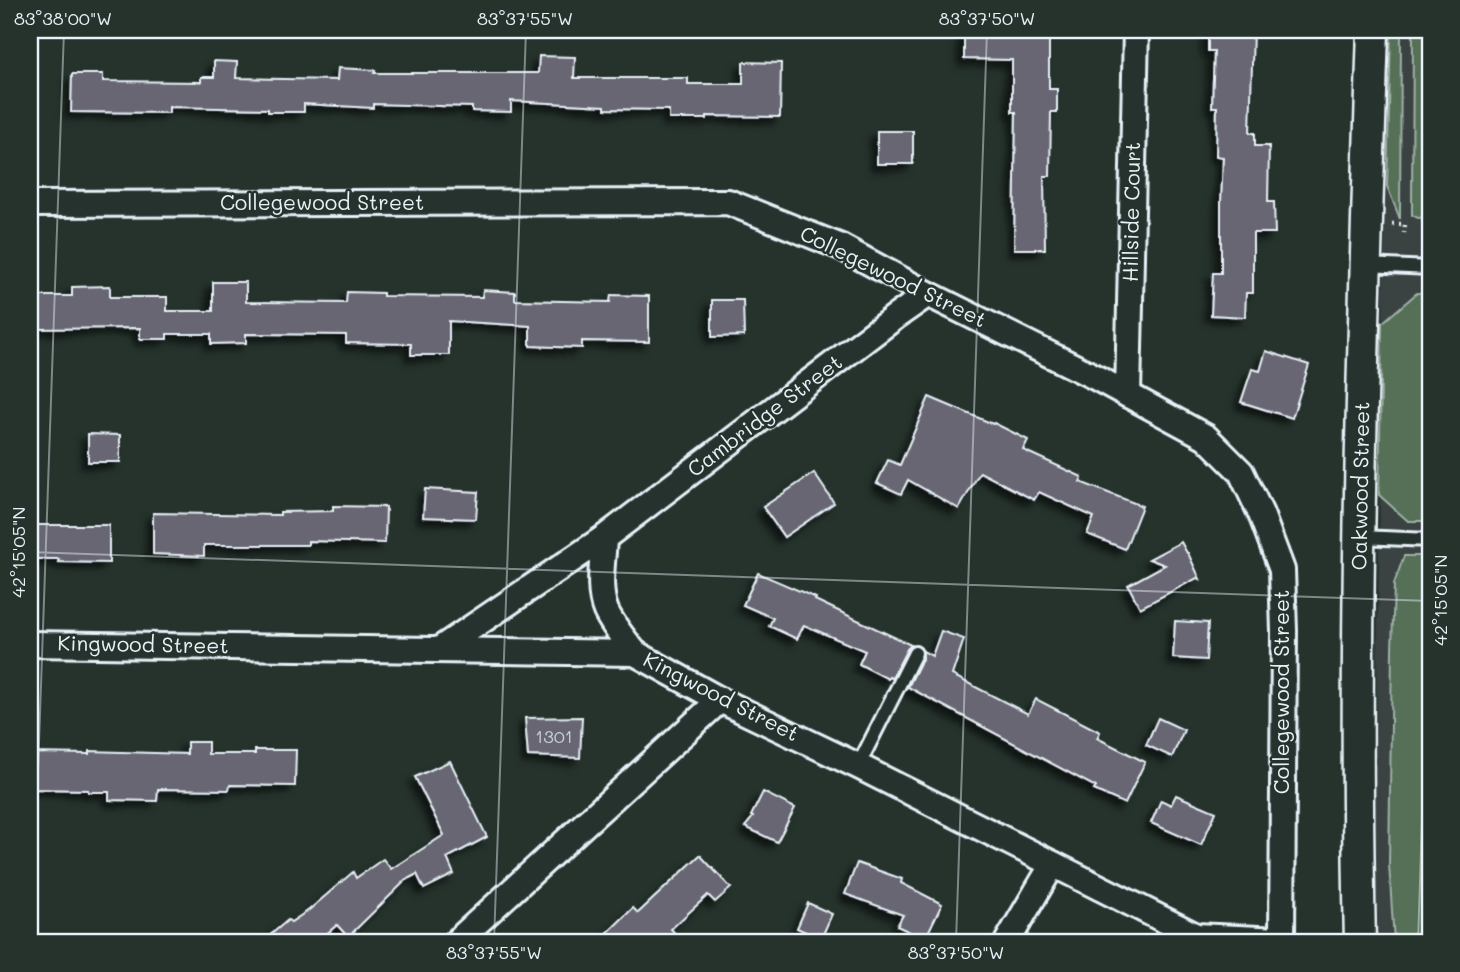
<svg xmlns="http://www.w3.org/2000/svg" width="1460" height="972" viewBox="0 0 1460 972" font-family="Mali,sans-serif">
  <defs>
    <filter id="shadow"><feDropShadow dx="-6" dy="6" stdDeviation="3.5" flood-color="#0009"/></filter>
  </defs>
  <rect width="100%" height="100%" fill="#26332d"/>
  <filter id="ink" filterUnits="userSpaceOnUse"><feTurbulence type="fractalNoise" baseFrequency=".0143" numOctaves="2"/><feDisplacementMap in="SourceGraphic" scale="14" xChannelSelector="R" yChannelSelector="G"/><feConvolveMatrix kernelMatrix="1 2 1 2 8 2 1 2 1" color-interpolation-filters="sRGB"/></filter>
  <g filter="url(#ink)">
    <path fill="#3a4242" d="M 1388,30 L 1430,30 L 1430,942 L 1379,942 L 1374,859 Z"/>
    <g fill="#557057" stroke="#9eb0a8" stroke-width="2">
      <path d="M 1391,30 L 1401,30 L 1400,219 L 1387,186 Z"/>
      <path d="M 1413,30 L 1430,30 L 1430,217 L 1418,218 L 1412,215 L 1412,206 Z"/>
      <path d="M 1417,293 L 1430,293 L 1430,521 L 1408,521 L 1379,495 L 1382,323 Z"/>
      <path d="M 1404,556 L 1430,556 L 1430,942 L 1394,942 L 1389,864 L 1392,650 L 1394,584 Z"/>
    </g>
    <g fill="#686672" stroke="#e8f1f8" stroke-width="2" filter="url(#shadow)">
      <path d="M 964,30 L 1049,30 L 1049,89 L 1057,89 L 1057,112 L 1051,112 L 1050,176 L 1044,176 L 1045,249 L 1014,249 L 1016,112 L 1012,112 L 1012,60 L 964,59 Z"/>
      <path d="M 1208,30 L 1253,30 L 1250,133 L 1255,133 L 1255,146 L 1269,146 L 1268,202 L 1274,202 L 1275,233 L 1253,233 L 1253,293 L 1246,293 L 1245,317 L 1211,315 L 1213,273 L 1221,273 L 1221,203 L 1223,157 L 1216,156 L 1217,107 L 1212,107 L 1214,51 L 1208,51 Z"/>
      <path d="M 539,56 L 575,57 L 574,78 L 688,78 L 688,84 L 743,84 L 743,62 L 781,63 L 780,117 L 707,116 L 707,119 L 669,119 L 669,110 L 605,109 L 605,106 L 511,101 L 511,112 L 472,111 L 472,107 L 373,104 L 373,108 L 304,104 L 304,112 L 268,112 L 268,109 L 169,107 L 169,113 L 71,112 L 72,74 L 103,74 L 103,81 L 201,82 L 201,77 L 214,77 L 214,61 L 237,62 L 236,78 L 337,80 L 338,68 L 375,70 L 374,73 L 538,73 Z"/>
      <rect x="877" y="131" width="36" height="33"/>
      <path d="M 213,282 L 246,282 L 246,302 L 346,303 L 347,292 L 383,293 L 383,296 L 482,297 L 483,290 L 515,292 L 515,300 L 610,302 L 611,295 L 649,296 L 649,342 L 582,341 L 582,348 L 530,346 L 530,326 L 449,321 L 449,355 L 411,355 L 411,344 L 346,343 L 346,335 L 246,334 L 246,343 L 211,344 L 211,334 L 167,334 L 167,339 L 140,339 L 140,328 L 30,329 L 30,296 L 72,296 L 72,287 L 110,286 L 110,297 L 167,297 L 167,311 L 213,311 Z"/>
      <path d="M 712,300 L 743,300 L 744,336 L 712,337 Z"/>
      <path d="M 1266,351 L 1309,365 L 1292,418 L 1241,402 L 1252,369 L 1260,371 Z"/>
      <path d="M 929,397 L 993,424 L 994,423 L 1028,440 L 1023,450 L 1082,477 L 1080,482 L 1142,506 L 1125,549 L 1087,534 L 1094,517 L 1039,492 L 1034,500 L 980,472 L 959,509 L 908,480 L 901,494 L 877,483 L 888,460 L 900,465 Z"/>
      <path d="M 88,434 L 120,435 L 120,462 L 88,462 Z"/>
      <path d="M 814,473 L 834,503 L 784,537 L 763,507 Z"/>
      <path d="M 425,489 L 478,492 L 476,519 L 423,517 Z"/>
      <path d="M 333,506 L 386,507 L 385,543 L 308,541 L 308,545 L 204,545 L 204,556 L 153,554 L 153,513 L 280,515 L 280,512 L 333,511 Z"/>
      <path d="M 30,525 L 109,525 L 109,563 L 58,562 L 59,559 L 30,559 Z"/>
      <path d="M 1181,542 L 1187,553 L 1188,553 L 1200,579 L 1197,578 L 1140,608 L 1128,585 L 1165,565 L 1149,559 Z"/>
      <path d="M 758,573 L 816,598 L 815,600 L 911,645 L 907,649 L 892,678 L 889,677 L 888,679 L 859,664 L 865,651 L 804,625 L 797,639 L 769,626 L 773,618 L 743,605 Z"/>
      <path d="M 1175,621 L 1208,623 L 1206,660 L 1173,658 Z"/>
      <path d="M 941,631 L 964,639 L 952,675 L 1028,714 L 1036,699 L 1100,732 L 1097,738 L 1145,762 L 1125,804 L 1094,790 L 1096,787 L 908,687 L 923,657 L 923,651 L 932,656 Z"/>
      <path d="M 582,717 L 580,758 L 528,756 L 525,718 Z"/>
      <path d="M 1158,718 L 1184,730 L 1172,757 L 1146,745 Z"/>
      <path d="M 187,742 L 208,742 L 208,754 L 255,754 L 255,750 L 296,750 L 295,786 L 230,785 L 229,790 L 158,789 L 157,801 L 109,800 L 109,792 L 88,792 L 88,790 L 30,789 L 30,753 L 89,754 L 89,751 L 187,754 Z"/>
      <path d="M 450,761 L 487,837 L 447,858 L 454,874 L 424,889 L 417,874 L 402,882 L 403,883 L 348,937 L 337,925 L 324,936 L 337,942 L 262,942 L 288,920 L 291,922 L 309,910 L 353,872 L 356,878 L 383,859 L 391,869 L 444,835 L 415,777 Z"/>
      <path d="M 763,792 L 795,808 L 777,842 L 745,827 L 753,817 L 751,816 Z"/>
      <path d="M 1176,795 L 1216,812 L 1201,845 L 1151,823 L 1161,800 L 1171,805 Z"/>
      <path d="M 700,855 L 731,888 L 715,902 L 708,895 L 671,929 L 683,942 L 598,942 L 633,908 L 638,913 Z"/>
      <path d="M 857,863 L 902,879 L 901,883 L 942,904 L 925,939 L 897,926 L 903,915 L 845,894 Z"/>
      <path d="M 808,903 L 832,914 L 821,939 L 797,928 Z"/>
    </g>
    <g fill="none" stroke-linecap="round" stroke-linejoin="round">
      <defs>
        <g id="service">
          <path d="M 1366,265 L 1430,268"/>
          <path d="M 1360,537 L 1430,540"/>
          <path d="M 858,766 L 915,653"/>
        </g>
        <g id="minor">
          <path d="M 30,204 L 728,202 L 841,247 L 928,294 L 1095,377 L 1206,437 L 1241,472 L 1261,514 L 1282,570 L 1284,631 L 1282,942"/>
          <path d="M 1128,395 L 1136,30"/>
          <path d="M 604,538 C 603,561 597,589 606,611 C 613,626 625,640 635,653"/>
          <path d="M 30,644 L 635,653 L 720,700 L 858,766 L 1196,936 L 1281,940"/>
          <path d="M 440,649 L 604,538 L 895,317 L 928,294"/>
          <path d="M 456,942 L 720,700"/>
          <path d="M 1007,942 L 1053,864"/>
        </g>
        <path id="tertiary" d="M 1360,942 C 1353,638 1363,334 1373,30"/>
      </defs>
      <use href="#service" stroke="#e8f1f8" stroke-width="18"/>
      <use href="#minor" stroke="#e8f1f8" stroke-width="30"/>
      <use href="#tertiary" stroke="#e8f1f8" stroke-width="35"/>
      <path stroke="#e8f1f8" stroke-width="4.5" stroke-dasharray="2 5" stroke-linecap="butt" d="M 1392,224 L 1405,224 L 1404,233"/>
      <use href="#service" stroke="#26332d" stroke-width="12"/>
      <use href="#minor" stroke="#26332d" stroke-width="24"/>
      <use href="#tertiary" stroke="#26332d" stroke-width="30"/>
    </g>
  </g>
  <path fill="none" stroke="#e8f1f8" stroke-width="2" stroke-opacity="0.45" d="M 30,552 L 1430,601M 32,942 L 64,30M 494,942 L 526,30M 956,942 L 987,30M 1418,942 L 1430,578"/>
  <g text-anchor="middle" stroke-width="5" stroke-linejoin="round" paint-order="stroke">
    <g font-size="18" fill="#c8ced6">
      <text x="554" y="743">1301</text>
    </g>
    <g font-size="21" fill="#e8f1f8" stroke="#26332d">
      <text x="322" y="210">Collegewood Street</text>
      <text transform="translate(1132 212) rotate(-89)" y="7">Hillside Court</text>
      <text transform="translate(893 277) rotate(26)" y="7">Collegewood Street</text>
      <text transform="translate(765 416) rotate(-37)" y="7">Cambridge Street</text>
      <text transform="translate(1361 486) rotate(-89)" y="7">Oakwood Street</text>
      <text transform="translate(143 645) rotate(1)" y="7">Kingwood Street</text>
      <text transform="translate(1282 692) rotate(-90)" y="7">Collegewood Street</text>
      <text transform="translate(721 697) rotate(27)" y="7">Kingwood Street</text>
    </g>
  </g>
  <rect width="1460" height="972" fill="none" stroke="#26332d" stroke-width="77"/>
  <rect x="38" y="38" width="1384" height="896" fill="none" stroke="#e8f1f8" stroke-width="2.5"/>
  <g font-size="18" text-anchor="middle" fill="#e8f1f8">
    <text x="63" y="25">83°38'00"W</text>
    <text x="525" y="25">83°37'55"W</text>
    <text x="987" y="25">83°37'50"W</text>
    <text transform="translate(19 552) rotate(-90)" y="6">42°15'05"N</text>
    <text transform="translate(1441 600) rotate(-90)" y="6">42°15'05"N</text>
    <text x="494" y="959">83°37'55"W</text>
    <text x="956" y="959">83°37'50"W</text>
  </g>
</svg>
